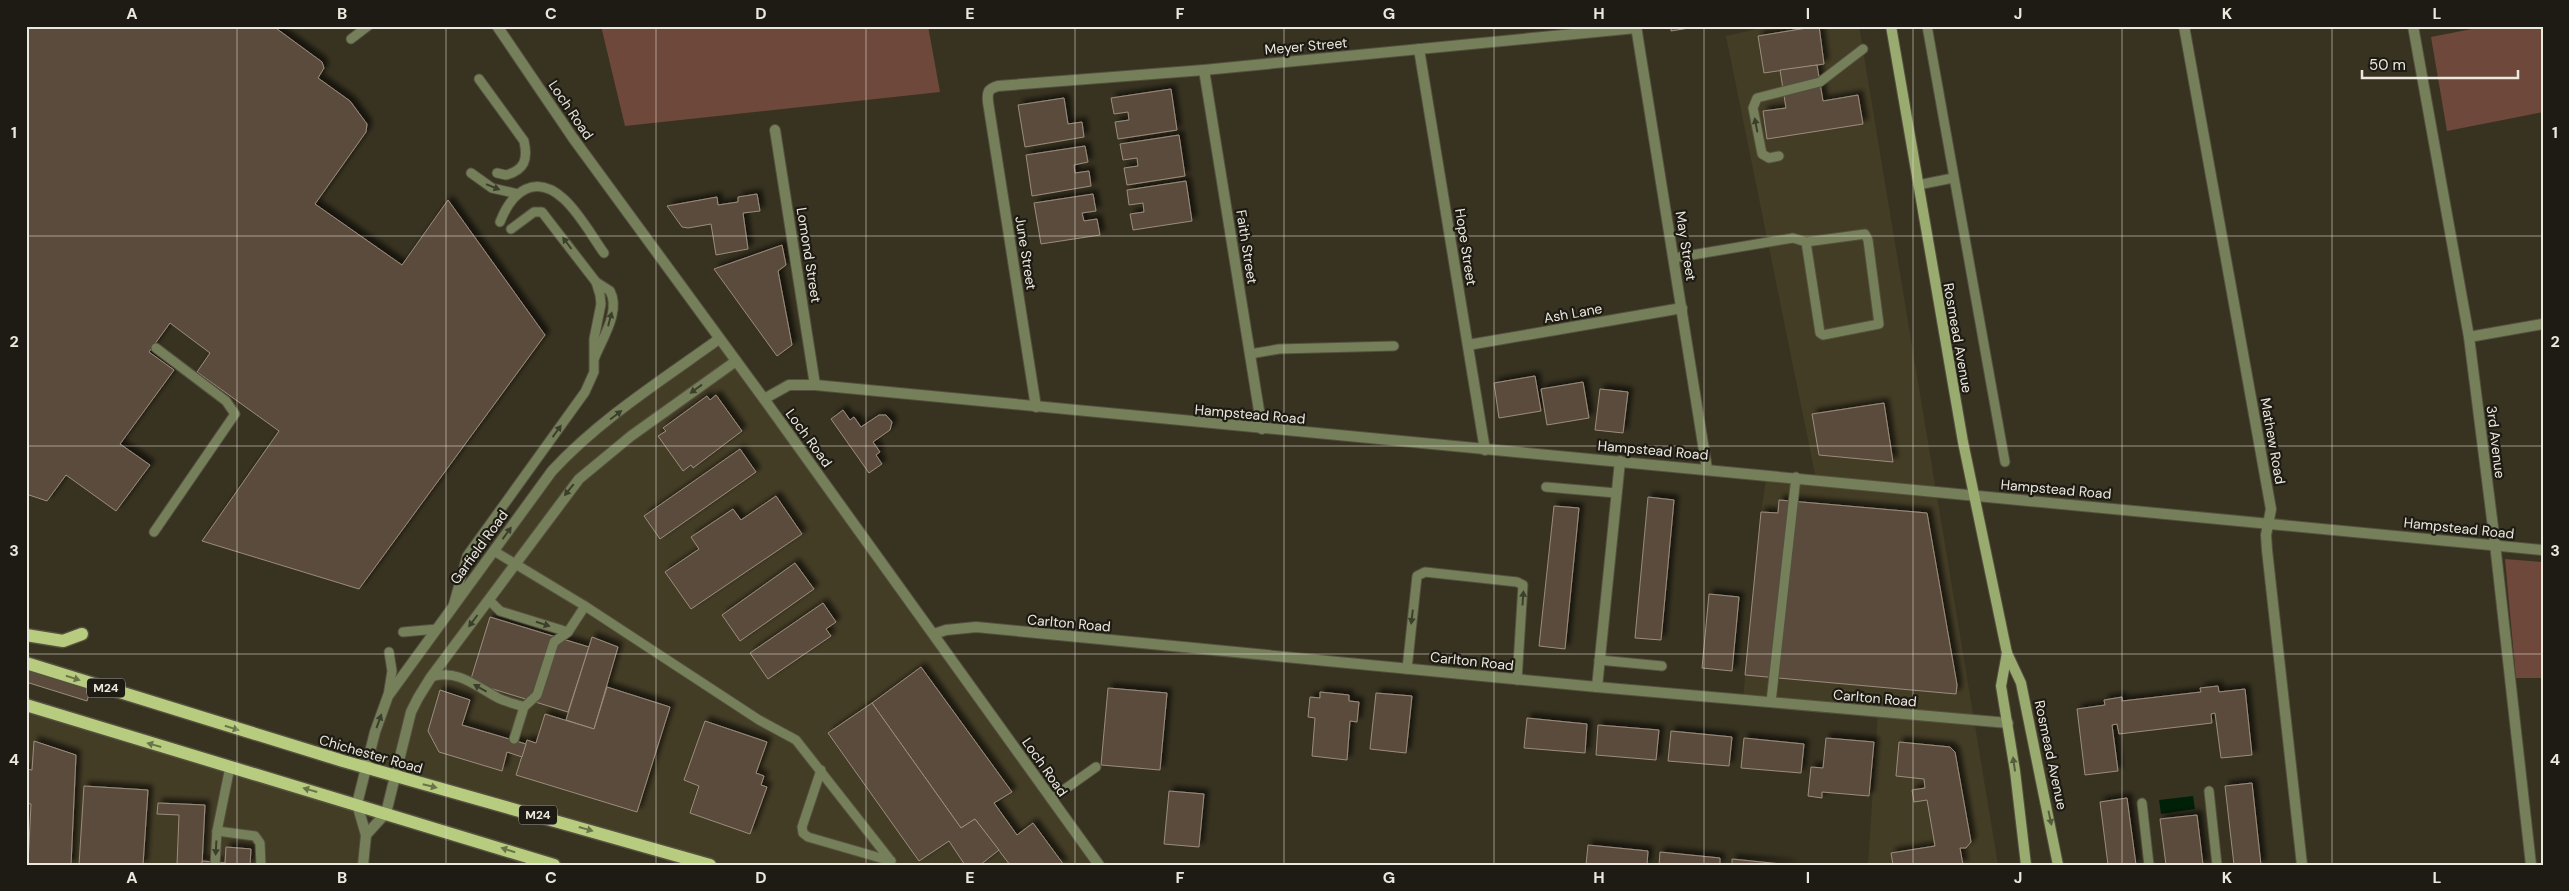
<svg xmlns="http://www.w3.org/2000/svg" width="2569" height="891" viewBox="0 0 2569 891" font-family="'DM Sans',sans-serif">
  <defs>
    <filter id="shadow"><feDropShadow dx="4.5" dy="-4.5" stdDeviation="2.5" flood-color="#0009"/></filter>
  </defs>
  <rect width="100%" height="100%" fill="#383321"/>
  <g fill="#443d26">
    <path d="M 1770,26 L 1859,26 L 1998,865 L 1868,865 L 1878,712 L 1743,699 L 1761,512 L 1767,475 L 1816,479 L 1726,36 Z"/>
    <path d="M 719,339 L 1099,865 L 710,865 L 366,768 L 388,696 L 568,453 Z"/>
    <path d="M 26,705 L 357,804 L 366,835 L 363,865 L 26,865 Z"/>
  </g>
  <g fill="#6e483a">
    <path d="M 601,26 L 928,26 L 940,92 L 625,126 Z"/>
    <path d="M 2487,26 L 2543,26 L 2543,112 L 2447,131 L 2431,37 Z"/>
    <path d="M 2505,559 L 2543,562 L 2543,678 L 2516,678 Z"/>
  </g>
  <path fill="#002007" d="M 2193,796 L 2195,809 L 2161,814 L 2159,800 Z"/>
  <g fill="#5a4c3d" stroke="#9c8c7c" filter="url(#shadow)">
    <path d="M 26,26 L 273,26 L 322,62 L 324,68 L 318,78 L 350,101 L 367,124 L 366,132 L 315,204 L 402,265 L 448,200 L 545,335 L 359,589 L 202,541 L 279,431 L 197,372 L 210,353 L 170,323 L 149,352 L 174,370 L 120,444 L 150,465 L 116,511 L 66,475 L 47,501 L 26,494 Z"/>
    <path d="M 1671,26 L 1701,26 L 1671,31 Z"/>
    <path d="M 1819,26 L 1824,64 L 1764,73 L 1758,36 Z"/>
    <path d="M 1817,65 L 1823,101 L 1858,95 L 1863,124 L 1767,139 L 1763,111 L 1786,108 L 1780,70 Z"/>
    <path d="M 1171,89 L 1177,130 L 1118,139 L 1115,122 L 1129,120 L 1128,112 L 1114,114 L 1111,98 Z"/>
    <path d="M 1064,98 L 1068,124 L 1082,122 L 1084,137 L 1025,147 L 1018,105 Z"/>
    <path d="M 1179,135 L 1185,176 L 1127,185 L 1124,168 L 1138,166 L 1137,158 L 1123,160 L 1120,144 Z"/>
    <path d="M 1085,146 L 1088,162 L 1074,165 L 1075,173 L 1089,171 L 1091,186 L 1032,196 L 1026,155 Z"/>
    <path d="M 1186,181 L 1192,221 L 1133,230 L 1130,214 L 1144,212 L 1143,203 L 1129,205 L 1127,190 Z"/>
    <path d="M 757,194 L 760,211 L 743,213 L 748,249 L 716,255 L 711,224 L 688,228 L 682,227 L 667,206 L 717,197 L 718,205 L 738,202 L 738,197 Z"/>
    <path d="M 1093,194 L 1096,211 L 1082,213 L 1084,221 L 1097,219 L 1100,235 L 1041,244 L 1034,203 Z"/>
    <path d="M 782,245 L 786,265 L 778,271 L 792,345 L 777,356 L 714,269 Z"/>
    <path d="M 1535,376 L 1541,411 L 1499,418 L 1494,383 Z"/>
    <path d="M 1583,382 L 1589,418 L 1547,425 L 1541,389 Z"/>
    <path d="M 1600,389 L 1628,392 L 1623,433 L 1595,430 Z"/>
    <path d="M 716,395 L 742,431 L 693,468 L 691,465 L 683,471 L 658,436 L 666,431 L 663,428 L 707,396 L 710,400 Z"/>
    <path d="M 1884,403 L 1893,462 L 1819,455 L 1812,414 Z"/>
    <path d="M 843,410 L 850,420 L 854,417 L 861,427 L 879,415 L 886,415 L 892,422 L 890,430 L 873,442 L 880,452 L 876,455 L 882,464 L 869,473 L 831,419 Z"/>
    <path d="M 740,449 L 756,472 L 660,539 L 644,516 Z"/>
    <path d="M 776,496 L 802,534 L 691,609 L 665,572 L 699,549 L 691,537 L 733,509 L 741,520 Z"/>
    <path d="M 1648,497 L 1674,500 L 1661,640 L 1635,638 Z"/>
    <path d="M 1779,500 L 1927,513 L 1957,685 L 1956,694 L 1745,675 L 1761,512 L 1778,513 Z"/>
    <path d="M 1554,506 L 1579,508 L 1565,649 L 1539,646 Z"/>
    <path d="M 795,563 L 814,589 L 740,641 L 722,615 Z"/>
    <path d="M 1709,594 L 1739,597 L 1732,671 L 1702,668 Z"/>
    <path d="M 823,603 L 836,622 L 826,629 L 831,636 L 768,679 L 750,653 Z"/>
    <path d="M 490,617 L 589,647 L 568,712 L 470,682 Z"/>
    <path d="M 592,637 L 618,647 L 594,729 L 566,720 Z"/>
    <path d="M 921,667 L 1012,792 L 994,803 L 1017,835 L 1033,823 L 1064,865 L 1010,865 L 975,819 L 961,828 L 872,703 Z"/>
    <path d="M 26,668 L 91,688 L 87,701 L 26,682 Z"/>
    <path d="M 2218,686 L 2219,692 L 2245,689 L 2252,755 L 2221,758 L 2215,713 L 2211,714 L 2212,723 L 2119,734 L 2117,724 L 2112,725 L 2118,771 L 2085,775 L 2077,709 L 2105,705 L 2104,700 L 2122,697 L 2122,701 L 2201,692 L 2200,688 Z"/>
    <path d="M 607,687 L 670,707 L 637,812 L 516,775 L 527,740 L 536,743 L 545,714 L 594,729 Z"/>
    <path d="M 1108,688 L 1167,693 L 1160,770 L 1101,765 Z"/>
    <path d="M 440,690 L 470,700 L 462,725 L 526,744 L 522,757 L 507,752 L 502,771 L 439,752 L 428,731 Z"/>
    <path d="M 1320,692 L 1349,695 L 1349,701 L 1359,702 L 1357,722 L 1350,721 L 1347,760 L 1312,756 L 1315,718 L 1308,717 L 1310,697 L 1320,698 Z"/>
    <path d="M 1376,693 L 1412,696 L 1406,753 L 1370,749 Z"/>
    <path d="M 872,703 L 961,828 L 975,819 L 999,850 L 980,865 L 965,865 L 949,841 L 919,861 L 828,733 Z"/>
    <path d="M 1527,718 L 1587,724 L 1585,753 L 1524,748 Z"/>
    <path d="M 705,721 L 767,742 L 756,773 L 764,776 L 761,785 L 767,787 L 750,834 L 690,813 L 699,786 L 684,780 Z"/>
    <path d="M 1598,725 L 1659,730 L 1656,760 L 1596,755 Z"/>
    <path d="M 1671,731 L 1732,737 L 1729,766 L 1668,761 Z"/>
    <path d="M 1744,738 L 1804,744 L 1801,773 L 1741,768 Z"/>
    <path d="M 1826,738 L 1874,742 L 1869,796 L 1822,792 L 1822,798 L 1808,796 L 1811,767 L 1823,768 Z"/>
    <path d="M 34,741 L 76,755 L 71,865 L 28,865 L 31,804 L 26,803 L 26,769 L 32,770 Z"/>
    <path d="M 1899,742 L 1950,747 L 1955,752 L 1971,842 L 1966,848 L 1960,848 L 1963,865 L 1893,865 L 1891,853 L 1935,846 L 1927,800 L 1914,802 L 1912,790 L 1925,788 L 1924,779 L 1896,776 Z"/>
    <path d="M 2252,783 L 2261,865 L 2234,865 L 2225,786 Z"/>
    <path d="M 84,786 L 148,790 L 143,865 L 79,865 Z"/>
    <path d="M 1169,791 L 1204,794 L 1199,847 L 1164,844 Z"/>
    <path d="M 2127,798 L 2136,865 L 2108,865 L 2100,802 Z"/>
    <path d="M 158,803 L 205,805 L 202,865 L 177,865 L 179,815 L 157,814 Z"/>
    <path d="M 2197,815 L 2203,865 L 2166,865 L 2160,819 Z"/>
    <path d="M 1588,845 L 1648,851 L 1647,865 L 1586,865 Z"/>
    <path d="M 226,847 L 251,849 L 250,865 L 202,865 L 202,861 L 225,863 Z"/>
    <path d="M 1660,852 L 1720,858 L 1720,865 L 1659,865 Z"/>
    <path d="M 1732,859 L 1791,865 L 1732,865 Z"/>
  </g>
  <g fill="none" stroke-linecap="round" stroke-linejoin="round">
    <defs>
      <g id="lane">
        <path d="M 1927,26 L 2005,462"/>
        <path d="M 351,39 L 368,26"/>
        <path d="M 479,79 L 524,141 C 528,159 525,170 506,175 L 497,173"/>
        <path d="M 1779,156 L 1769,158 L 1762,154 L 1753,108 L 1757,98 L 1820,82 L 1863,49"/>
        <path d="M 471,173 L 492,188 L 518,194"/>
        <path d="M 1918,185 L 1953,178"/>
        <path d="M 500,222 C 505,209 513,195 526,189 C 560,174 587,230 604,253"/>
        <path d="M 1674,258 L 1793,238 L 1806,242 L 1865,234 L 1868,240 L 1879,324 L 1823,335 L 1820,333 L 1806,242"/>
        <path d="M 1250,354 L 1279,349 L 1394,346"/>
        <path d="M 595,357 C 602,339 621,311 610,291 L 596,282"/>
        <path d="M 1546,487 L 1616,493"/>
        <path d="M 154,532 L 235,414 L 226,401 L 156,348"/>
        <path d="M 494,551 L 585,606 L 759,720 L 796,740 L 891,861"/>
        <path d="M 489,600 L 500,611 L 568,632"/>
        <path d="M 453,606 L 467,556 L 585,392 L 594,372 L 594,339 L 601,304 L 600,295 L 596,282 L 542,212 L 534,212 L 511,229"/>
        <path d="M 403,632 L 437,629"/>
        <path d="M 1599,660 L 1662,666"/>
        <path d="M 1407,669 L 1417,576 L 1425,572 L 1517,582 L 1523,585 L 1517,680"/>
        <path d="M 431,677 C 457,668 477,687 498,698 C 506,702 516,704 524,707"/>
        <path d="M 388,696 L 392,671 L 389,652"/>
        <path d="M 1771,702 L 1796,477"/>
        <path d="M 514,739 L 524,707 L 537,695 L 554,642 L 568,632 L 585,606"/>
        <path d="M 821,770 L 802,827 L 803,833 L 808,837 L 891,861"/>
        <path d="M 2209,791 L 2217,865"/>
        <path d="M 1051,799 L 1096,767"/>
        <path d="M 2142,803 L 2149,865"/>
        <path d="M 217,831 L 255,836 L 260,843 L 261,865"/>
        <path d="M 215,865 L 217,831 L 230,767"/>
      </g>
      <g id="street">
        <path d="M 497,26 L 573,138 L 764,399 L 1099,865"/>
        <path d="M 1636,26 L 1707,469"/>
        <path d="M 2184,26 L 2271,509 L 2266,535 L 2267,550 L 2302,865"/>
        <path d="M 2413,26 L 2469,337 L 2494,535 L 2531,865"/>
        <path d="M 1419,49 L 1485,450"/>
        <path d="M 1204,70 L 1262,429"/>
        <path d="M 775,130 L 815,385"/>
        <path d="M 2469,337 L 2543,324"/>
        <path d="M 1468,345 L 1682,308"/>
        <path d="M 764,399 L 789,385 L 815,385 L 2543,550"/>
        <path d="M 1036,407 L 988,102 C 987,92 988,89 998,86 L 1204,70 L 1636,28"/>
        <path d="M 934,634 L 946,630 L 976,627 L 1597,687 L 2008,723"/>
        <path d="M 1597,687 L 1620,461"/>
        <path d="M 366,835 L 386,813 L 411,712 L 418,698 L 431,677 L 579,479 L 631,436 L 736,361"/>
        <path d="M 363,865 L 366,835 L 357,804 L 375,732 L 388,696 L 552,471 C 600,419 662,380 719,339"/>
      </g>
      <g id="secondary">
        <path d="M 1891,26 L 1963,442 L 2007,653 L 2021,683 L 2058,865"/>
        <path d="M 2007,653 L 2001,686 L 2015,771 L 2026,865"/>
      </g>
      <g id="primary">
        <path d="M 26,635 L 63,641 L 82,634"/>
        <path d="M 26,663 L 343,761 L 710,865"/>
        <path d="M 26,705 L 554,865"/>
      </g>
    </defs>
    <use href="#lane" stroke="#55503f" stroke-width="11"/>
    <use href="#street" stroke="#55503f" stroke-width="12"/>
    <use href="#secondary" stroke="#55503f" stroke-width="12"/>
    <use href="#primary" stroke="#55503f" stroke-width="15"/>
    <use href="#lane" stroke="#75805b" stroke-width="9"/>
    <use href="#street" stroke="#75805b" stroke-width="10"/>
    <use href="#secondary" stroke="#9aab70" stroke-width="10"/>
    <use href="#primary" stroke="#b7cc7f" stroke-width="12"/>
  </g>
  <defs><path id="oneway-solid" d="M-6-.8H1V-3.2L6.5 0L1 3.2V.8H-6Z" transform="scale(1.25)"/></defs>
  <g fill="#3c3e2c">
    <use href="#oneway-solid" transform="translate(1756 125) rotate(-101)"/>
    <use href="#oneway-solid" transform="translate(493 187) rotate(22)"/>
    <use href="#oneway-solid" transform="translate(567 243) rotate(-127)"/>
    <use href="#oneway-solid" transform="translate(610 319) rotate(-75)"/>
    <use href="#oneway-solid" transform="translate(696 389) rotate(144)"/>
    <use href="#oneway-solid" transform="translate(616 415) rotate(-37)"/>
    <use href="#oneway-solid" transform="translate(557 431) rotate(-54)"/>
    <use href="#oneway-solid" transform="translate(569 490) rotate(129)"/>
    <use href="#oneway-solid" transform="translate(507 533) rotate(-54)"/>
    <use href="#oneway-solid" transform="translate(1523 598) rotate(-86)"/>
    <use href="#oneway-solid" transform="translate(1412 617) rotate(97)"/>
    <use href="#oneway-solid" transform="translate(473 621) rotate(127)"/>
    <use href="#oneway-solid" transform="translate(543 624) rotate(18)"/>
    <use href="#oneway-solid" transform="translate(480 688) rotate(-151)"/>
    <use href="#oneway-solid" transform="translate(379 721) rotate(-70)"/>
    <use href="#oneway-solid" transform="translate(216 848) rotate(93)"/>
  </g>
  <g fill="#6a7449">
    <use href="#oneway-solid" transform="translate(73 678) rotate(18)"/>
    <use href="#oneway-solid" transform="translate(232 728) rotate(17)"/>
    <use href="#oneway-solid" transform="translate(154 745) rotate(-164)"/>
    <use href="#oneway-solid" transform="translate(430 786) rotate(14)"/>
    <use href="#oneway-solid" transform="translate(310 790) rotate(-164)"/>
    <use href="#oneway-solid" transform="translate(586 829) rotate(16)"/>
    <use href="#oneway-solid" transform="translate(508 850) rotate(-163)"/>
  </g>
  <g fill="#555c3d">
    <use href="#oneway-solid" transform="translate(2014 764) rotate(-98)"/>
    <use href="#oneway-solid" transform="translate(2050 818) rotate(78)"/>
  </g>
  <path fill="none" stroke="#ebe8dd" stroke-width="1" stroke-opacity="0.55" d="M 237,26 L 237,865M 446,26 L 446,865M 656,26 L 656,865M 866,26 L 866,865M 1075,26 L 1075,865M 1284,26 L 1284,865M 1494,26 L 1494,865M 1704,26 L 1704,865M 1913,26 L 1913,865M 2122,26 L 2122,865M 2332,26 L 2332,865M 26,236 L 2543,236M 26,446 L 2543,446M 26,654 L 2543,654"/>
  <g text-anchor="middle" stroke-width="4.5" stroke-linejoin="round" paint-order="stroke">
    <g fill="#1d1b13" stroke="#adaaa0" stroke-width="1">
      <rect x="87" y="678.5" width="38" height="19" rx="4"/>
      <rect x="519" y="805.5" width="38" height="19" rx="4"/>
    </g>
    <g font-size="12" font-weight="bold" fill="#ebe8dd">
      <text x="106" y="692">M24</text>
      <text x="538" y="819">M24</text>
    </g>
    <g font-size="14" fill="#ebe8dd" stroke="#1d1b13">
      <text transform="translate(1306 46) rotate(-5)" y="5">Meyer Street</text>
      <text transform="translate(571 110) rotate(56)" y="5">Loch Road</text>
      <text transform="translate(1686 246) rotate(81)" y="5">May Street</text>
      <text transform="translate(1247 247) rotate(81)" y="5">Faith Street</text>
      <text transform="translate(1466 247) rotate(81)" y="5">Hope Street</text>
      <text transform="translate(1026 253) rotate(81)" y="5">June Street</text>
      <text transform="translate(809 255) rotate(81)" y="5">Lomond Street</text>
      <text transform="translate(1573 313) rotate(-10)" y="5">Ash Lane</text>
      <text transform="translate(1958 338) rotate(80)" y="5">Rosmead Avenue</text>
      <text transform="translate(1250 414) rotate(5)" y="5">Hampstead Road</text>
      <text transform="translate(809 438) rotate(54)" y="5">Loch Road</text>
      <text transform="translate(2273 441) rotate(80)" y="5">Mathew Road</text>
      <text transform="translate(2496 442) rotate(83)" y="5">3rd Avenue</text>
      <text transform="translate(1653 450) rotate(5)" y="5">Hampstead Road</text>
      <text transform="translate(2056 489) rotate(5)" y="5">Hampstead Road</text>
      <text transform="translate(2459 528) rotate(6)" y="5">Hampstead Road</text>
      <text transform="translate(479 547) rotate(-54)" y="5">Garfield Road</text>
      <text transform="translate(1069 623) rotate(5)" y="5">Carlton Road</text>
      <text transform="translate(1472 661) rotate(6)" y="5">Carlton Road</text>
      <text transform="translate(1875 698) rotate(5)" y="5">Carlton Road</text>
      <text transform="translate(371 754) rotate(16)" y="5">Chichester Road</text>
      <text transform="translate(2051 755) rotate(78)" y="5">Rosmead Avenue</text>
      <text transform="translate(1045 767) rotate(55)" y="5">Loch Road</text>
    </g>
  </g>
  <rect width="2569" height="891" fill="none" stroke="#1d1b13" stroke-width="55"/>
  <path d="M2362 70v8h156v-8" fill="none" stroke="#ebe8dd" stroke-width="2.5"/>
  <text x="2369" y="70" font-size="15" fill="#ebe8dd" stroke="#1d1b13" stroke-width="4" paint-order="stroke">50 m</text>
  <rect x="28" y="28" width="2514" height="836" fill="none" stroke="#ebe8dd" stroke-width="2"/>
  <g font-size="16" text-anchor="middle" font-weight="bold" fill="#ebe8dd">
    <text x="132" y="19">A</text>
    <text x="342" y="19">B</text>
    <text x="551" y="19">C</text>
    <text x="761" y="19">D</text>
    <text x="970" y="19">E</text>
    <text x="1180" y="19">F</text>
    <text x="1389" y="19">G</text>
    <text x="1599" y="19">H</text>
    <text x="1808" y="19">I</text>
    <text x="2018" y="19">J</text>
    <text x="2227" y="19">K</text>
    <text x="2437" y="19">L</text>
    <text x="14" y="138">1</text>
    <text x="2555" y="138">1</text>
    <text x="14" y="347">2</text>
    <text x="2555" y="347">2</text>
    <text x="14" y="556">3</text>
    <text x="2555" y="556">3</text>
    <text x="14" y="765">4</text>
    <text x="2555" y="765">4</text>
    <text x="132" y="883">A</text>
    <text x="342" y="883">B</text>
    <text x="551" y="883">C</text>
    <text x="761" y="883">D</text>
    <text x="970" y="883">E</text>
    <text x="1180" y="883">F</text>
    <text x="1389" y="883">G</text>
    <text x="1599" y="883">H</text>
    <text x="1808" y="883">I</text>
    <text x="2018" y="883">J</text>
    <text x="2227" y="883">K</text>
    <text x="2437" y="883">L</text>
  </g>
</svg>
